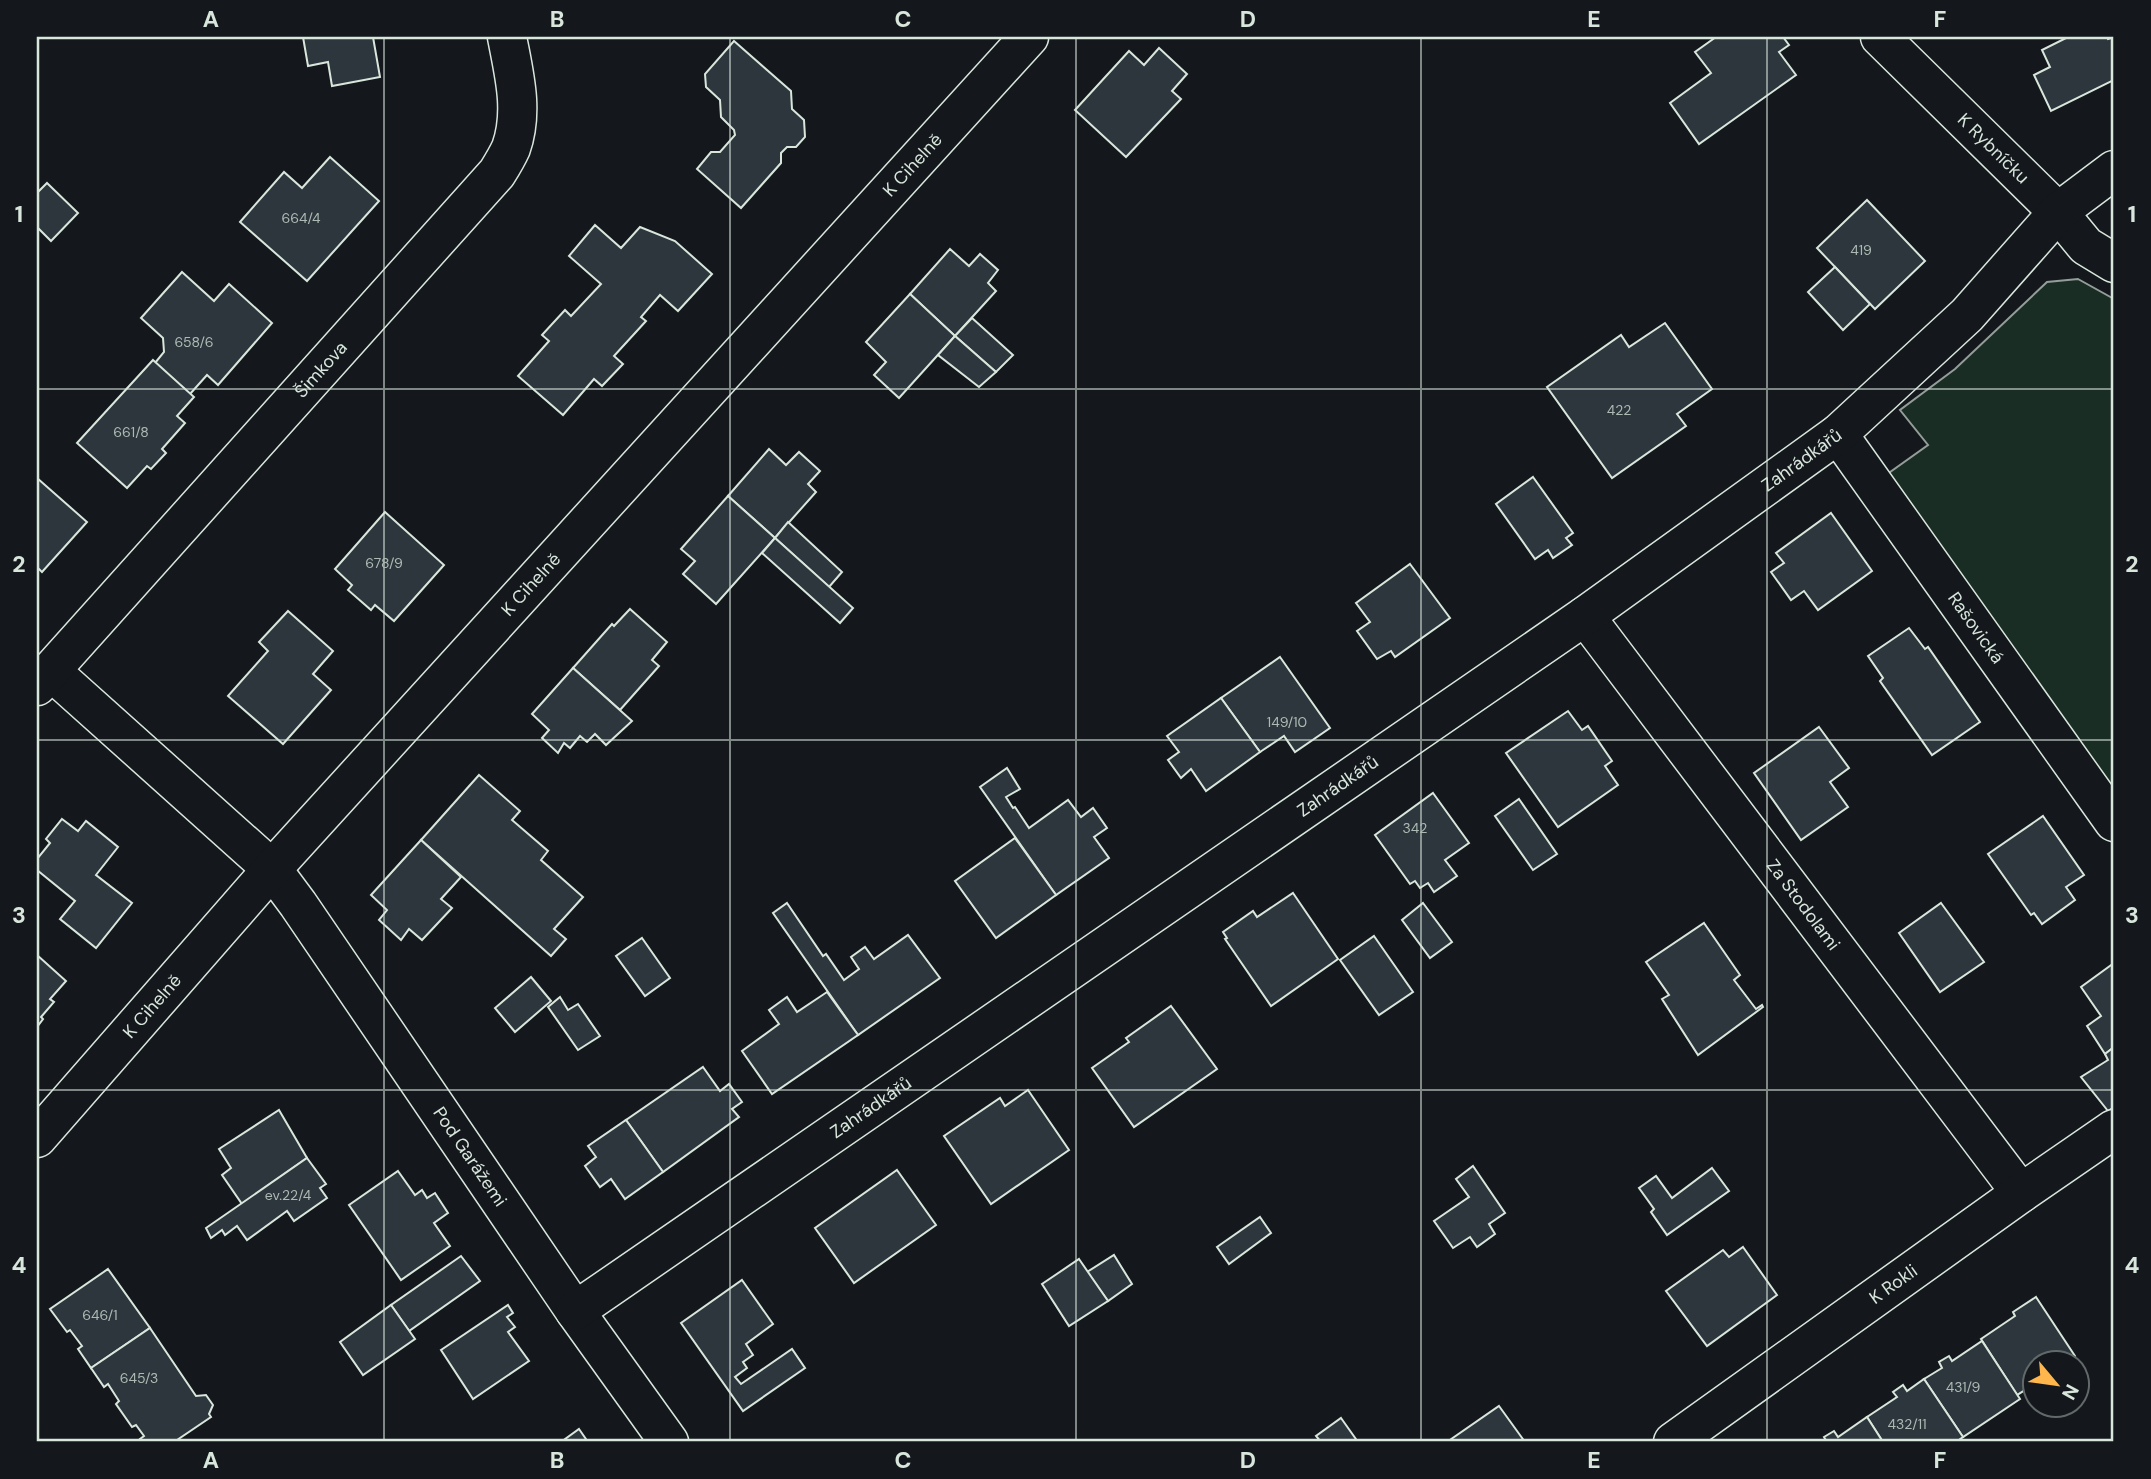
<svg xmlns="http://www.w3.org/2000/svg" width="2151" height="1479" viewBox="0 0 2151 1479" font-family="'DM Sans',sans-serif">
  <rect width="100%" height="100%" fill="#14181c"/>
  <path fill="#1a2d24" stroke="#939e99" stroke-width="2" d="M 2078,279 L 2114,299 L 2114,801 L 1886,475 L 1928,445 L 1900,410 L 1955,369 L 2047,282 Z"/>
  <g fill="#2c363c" stroke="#d8e6dc" stroke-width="2">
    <path d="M 303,37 L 373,37 L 380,77 L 332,86 L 328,62 L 308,66 Z"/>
    <path d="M 1716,37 L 1783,37 L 1789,45 L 1779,52 L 1796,75 L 1699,144 L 1670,103 L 1711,73 L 1695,52 Z"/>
    <path d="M 2068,37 L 2107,37 L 2108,39 L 2114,37 L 2114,80 L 2051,111 L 2034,75 L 2050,67 L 2042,50 Z"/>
    <path d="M 734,41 L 791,91 L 792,109 L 804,120 L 805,137 L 796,147 L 787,147 L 781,153 L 781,163 L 741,208 L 697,169 L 711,152 L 720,152 L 735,135 L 734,130 L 721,117 L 720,100 L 706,87 L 705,74 Z"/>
    <path d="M 1159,48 L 1187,74 L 1172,91 L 1181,99 L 1126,157 L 1075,110 L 1129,51 L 1144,65 Z"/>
    <path d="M 330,157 L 379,201 L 307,281 L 240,222 L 284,172 L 302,188 Z"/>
    <path d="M 47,183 L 78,213 L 51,241 L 37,227 L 37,193 Z"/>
    <path d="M 1867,200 L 1925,261 L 1875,309 L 1817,248 Z"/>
    <path d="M 595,225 L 621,248 L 640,227 L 675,241 L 712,274 L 678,311 L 660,295 L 641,317 L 646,321 L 614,356 L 623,364 L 602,386 L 594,379 L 563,415 L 518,376 L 549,341 L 542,335 L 565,310 L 571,316 L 601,284 L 569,256 Z"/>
    <path d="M 950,249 L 969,266 L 980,254 L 998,270 L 988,283 L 996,291 L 955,336 L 910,294 Z"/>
    <path d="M 1835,267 L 1870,304 L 1843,330 L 1808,292 Z"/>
    <path d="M 182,272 L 214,301 L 229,284 L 272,323 L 218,385 L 207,375 L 190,394 L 155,363 L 164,352 L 163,338 L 141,318 Z"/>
    <path d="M 910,294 L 955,336 L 899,398 L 874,375 L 886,362 L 866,342 Z"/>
    <path d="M 972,318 L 1013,355 L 996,372 L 955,336 Z"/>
    <path d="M 1665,323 L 1712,389 L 1677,414 L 1686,426 L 1612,478 L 1547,387 L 1621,335 L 1629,347 Z"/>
    <path d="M 955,336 L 996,372 L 979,387 L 938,355 Z"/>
    <path d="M 153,360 L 194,397 L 177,416 L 185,423 L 162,449 L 166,453 L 151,469 L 147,466 L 127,488 L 77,443 Z"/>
    <path d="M 769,449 L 786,465 L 799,452 L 820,471 L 808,484 L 816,492 L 775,538 L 728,496 Z"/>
    <path d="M 1533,477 L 1573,533 L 1566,538 L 1572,545 L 1553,558 L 1548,550 L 1535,559 L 1496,504 Z"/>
    <path d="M 37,478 L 87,522 L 42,572 L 39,569 L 37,572 Z"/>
    <path d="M 728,496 L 775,538 L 716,604 L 683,574 L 695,561 L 681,549 Z"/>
    <path d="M 385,512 L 444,565 L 394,621 L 375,605 L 371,610 L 348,590 L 352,585 L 335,569 Z"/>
    <path d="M 1831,513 L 1872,571 L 1818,610 L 1804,591 L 1791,600 L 1771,572 L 1784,563 L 1776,553 Z"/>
    <path d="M 788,522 L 842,572 L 829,587 L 775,538 Z"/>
    <path d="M 775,538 L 853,608 L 840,623 L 762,553 Z"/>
    <path d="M 1410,564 L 1450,618 L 1395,657 L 1391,651 L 1377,659 L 1357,631 L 1370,622 L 1356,603 Z"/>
    <path d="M 630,609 L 667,642 L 652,660 L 659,666 L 620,710 L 573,668 L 612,624 L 614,626 Z"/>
    <path d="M 288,611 L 333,651 L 313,674 L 331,690 L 283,744 L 228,696 L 268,651 L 259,642 Z"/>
    <path d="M 1909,628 L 1925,649 L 1928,647 L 1980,722 L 1932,755 L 1880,681 L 1883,678 L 1868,656 Z"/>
    <path d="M 1280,657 L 1330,728 L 1295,752 L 1284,736 L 1260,752 L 1221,698 Z"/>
    <path d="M 573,668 L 632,721 L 606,745 L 595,734 L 587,742 L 580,736 L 570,748 L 564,743 L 558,753 L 542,738 L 549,730 L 532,714 Z"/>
    <path d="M 1221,698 L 1260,752 L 1206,791 L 1191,769 L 1181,778 L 1168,760 L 1179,752 L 1167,736 Z"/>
    <path d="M 1568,711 L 1582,730 L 1588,726 L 1612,761 L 1605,766 L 1618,785 L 1558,827 L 1506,753 Z"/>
    <path d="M 1819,727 L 1849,768 L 1830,782 L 1848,807 L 1801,840 L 1754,773 Z"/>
    <path d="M 1007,768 L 1020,789 L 1006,797 L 1013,808 L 1015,807 L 1029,828 L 1068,800 L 1081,817 L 1093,808 L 1107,828 L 1094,837 L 1109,858 L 1056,895 L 980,787 Z"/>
    <path d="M 479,775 L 520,811 L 512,820 L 548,851 L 541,860 L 583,897 L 554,929 L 566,939 L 551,956 L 421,840 Z"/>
    <path d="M 1433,793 L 1469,843 L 1445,860 L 1457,876 L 1434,892 L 1428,883 L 1420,888 L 1415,881 L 1410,884 L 1375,835 Z"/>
    <path d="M 1519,799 L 1557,854 L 1533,870 L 1495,816 Z"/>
    <path d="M 2043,816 L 2084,875 L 2066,887 L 2075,900 L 2042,924 L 2034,913 L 2031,915 L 1988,854 Z"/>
    <path d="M 62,819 L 78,831 L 86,821 L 118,847 L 96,875 L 132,903 L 96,948 L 60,919 L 75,901 L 37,870 L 37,859 L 50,843 L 46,839 Z"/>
    <path d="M 1015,838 L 1056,895 L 996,938 L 955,881 Z"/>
    <path d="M 421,840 L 461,877 L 441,899 L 452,908 L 422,940 L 409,929 L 401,940 L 379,920 L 387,910 L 371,895 Z"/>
    <path d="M 1293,893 L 1338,959 L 1271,1006 L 1225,939 L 1227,938 L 1223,932 L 1253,911 L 1257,917 Z"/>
    <path d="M 787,903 L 823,956 L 826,954 L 844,980 L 859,969 L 851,957 L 865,947 L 874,959 L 908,935 L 940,978 L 858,1035 L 773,913 Z"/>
    <path d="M 1423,903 L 1452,942 L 1430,958 L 1402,920 Z"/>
    <path d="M 1941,903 L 1984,962 L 1940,992 L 1899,933 Z"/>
    <path d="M 1704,923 L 1740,975 L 1734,980 L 1756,1009 L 1762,1005 L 1763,1007 L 1698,1055 L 1662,999 L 1669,995 L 1646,962 Z"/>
    <path d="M 1374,936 L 1413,992 L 1379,1015 L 1340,960 Z"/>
    <path d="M 642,938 L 670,978 L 645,996 L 616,956 Z"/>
    <path d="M 37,955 L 66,981 L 50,999 L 54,1002 L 41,1017 L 43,1019 L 37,1027 Z"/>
    <path d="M 2114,963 L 2114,1047 L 2105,1054 L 2087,1026 L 2101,1016 L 2081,987 Z"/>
    <path d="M 531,977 L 551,1001 L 515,1032 L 495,1008 Z"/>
    <path d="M 827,992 L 858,1035 L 772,1094 L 742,1051 L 779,1024 L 769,1010 L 787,997 L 797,1012 Z"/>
    <path d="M 560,997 L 568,1010 L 578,1004 L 600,1036 L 578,1050 L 548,1007 Z"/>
    <path d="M 1171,1006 L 1217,1069 L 1134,1127 L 1092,1068 L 1129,1042 L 1126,1038 Z"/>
    <path d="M 2114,1047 L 2114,1107 L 2108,1111 L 2081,1077 L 2108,1060 L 2105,1054 Z"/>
    <path d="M 703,1067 L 720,1091 L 729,1084 L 742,1102 L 732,1109 L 739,1117 L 663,1172 L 626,1120 Z"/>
    <path d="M 1028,1090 L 1069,1150 L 991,1204 L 944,1136 L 1000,1098 L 1005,1106 Z"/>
    <path d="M 279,1110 L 307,1158 L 242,1204 L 222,1175 L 231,1168 L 219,1149 Z"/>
    <path d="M 626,1120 L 663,1172 L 625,1199 L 611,1179 L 600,1187 L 585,1166 L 596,1157 L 588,1146 Z"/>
    <path d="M 307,1158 L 326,1184 L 320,1188 L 327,1198 L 294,1221 L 287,1211 L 247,1240 L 237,1226 L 225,1235 L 222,1230 L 211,1238 L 206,1228 Z"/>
    <path d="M 1473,1166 L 1505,1213 L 1489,1224 L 1495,1234 L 1477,1247 L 1470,1237 L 1453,1248 L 1434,1221 L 1469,1197 L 1456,1179 Z"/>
    <path d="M 1712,1168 L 1729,1191 L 1667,1235 L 1651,1212 L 1654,1209 L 1639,1188 L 1656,1176 L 1672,1198 Z"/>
    <path d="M 897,1170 L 936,1225 L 854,1283 L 815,1228 Z"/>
    <path d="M 398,1171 L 415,1195 L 422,1190 L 427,1198 L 435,1193 L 448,1213 L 434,1223 L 450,1246 L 401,1280 L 349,1205 Z"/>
    <path d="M 1260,1217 L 1271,1233 L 1229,1264 L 1217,1247 Z"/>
    <path d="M 1743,1247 L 1777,1295 L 1707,1346 L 1666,1291 L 1723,1250 L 1729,1257 Z"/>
    <path d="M 1114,1255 L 1132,1284 L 1108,1301 L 1087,1272 Z"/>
    <path d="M 461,1256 L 480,1281 L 409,1331 L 391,1305 Z"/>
    <path d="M 1079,1259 L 1108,1301 L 1069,1326 L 1042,1284 Z"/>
    <path d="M 108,1269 L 150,1328 L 91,1368 L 78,1349 L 82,1346 L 70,1330 L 67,1332 L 50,1309 Z"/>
    <path d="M 742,1280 L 773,1324 L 746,1344 L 753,1355 L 743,1362 L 747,1368 L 735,1377 L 741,1384 L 792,1349 L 805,1368 L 743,1411 L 681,1323 Z"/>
    <path d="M 2036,1297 L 2075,1356 L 2065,1364 L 2036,1364 L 2036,1383 L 2017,1395 L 1981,1339 L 2015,1316 L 2013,1312 Z"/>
    <path d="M 391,1305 L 415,1339 L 363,1375 L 340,1342 Z"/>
    <path d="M 508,1305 L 513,1313 L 507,1317 L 515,1327 L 508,1332 L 529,1361 L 473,1399 L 441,1350 Z"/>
    <path d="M 150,1328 L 196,1396 L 206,1395 L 213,1405 L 209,1414 L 211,1417 L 174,1442 L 142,1442 L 140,1439 L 144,1436 L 136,1425 L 132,1427 L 116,1404 L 119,1401 L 108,1384 L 104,1387 L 91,1368 Z"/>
    <path d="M 1982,1341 L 2020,1399 L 1963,1437 L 1924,1379 L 1942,1368 L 1939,1362 L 1949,1356 L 1952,1361 Z"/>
    <path d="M 1924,1379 L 1963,1437 L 1956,1442 L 1883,1442 L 1867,1417 L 1897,1397 L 1893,1392 L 1903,1385 L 1907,1391 Z"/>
    <path d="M 1499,1406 L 1525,1442 L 1447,1442 Z"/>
    <path d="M 1867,1417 L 1883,1442 L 1827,1442 L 1824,1437 L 1834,1431 L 1838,1437 Z"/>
    <path d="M 1341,1418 L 1358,1442 L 1321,1442 L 1316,1436 Z"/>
    <path d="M 579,1429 L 588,1442 L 561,1442 Z"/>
  </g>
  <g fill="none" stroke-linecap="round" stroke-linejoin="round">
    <defs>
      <g id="street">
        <path id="s1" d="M 1880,37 L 2058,212 L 2086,246 L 2114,263"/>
        <path id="s2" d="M 1838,434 L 2114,822"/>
        <path id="s3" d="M 1585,616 L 2021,1193"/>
        <path id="s4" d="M 51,671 L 272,869 L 298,904 L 575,1311 L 669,1442"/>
        <path id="s5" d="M 37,686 L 497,173 C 502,165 507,157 511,148 C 524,111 514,74 507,37"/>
        <path id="s6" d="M 575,1311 L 1585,616 L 1838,434 L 1967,315 L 2058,212 L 2114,170"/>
        <path id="s7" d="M 1673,1442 L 2021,1193 L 2114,1129"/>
      </g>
      <g id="secondary">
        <path id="s8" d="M 37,1138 L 272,869 L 1029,37"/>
      </g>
    </defs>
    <use href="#street" stroke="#d8e6dc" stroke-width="41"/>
    <use href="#secondary" stroke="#d8e6dc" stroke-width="41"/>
    <use href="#street" stroke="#14181c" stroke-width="38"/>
    <use href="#secondary" stroke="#14181c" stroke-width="38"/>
  </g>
  <path fill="none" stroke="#d8e6dc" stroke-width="2" stroke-opacity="0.55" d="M 384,37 L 384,1442M 730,37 L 730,1442M 1076,37 L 1076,1442M 1421,37 L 1421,1442M 1767,37 L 1767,1442M 37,389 L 2114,389M 37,740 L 2114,740M 37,1090 L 2114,1090"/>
  <g text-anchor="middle" stroke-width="5" stroke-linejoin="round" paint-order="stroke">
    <g font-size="14" fill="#adbab4">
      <text x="301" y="223">664/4</text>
      <text x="1861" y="255">419</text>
      <text x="194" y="347">658/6</text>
      <text x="1619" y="415">422</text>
      <text x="131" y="437">661/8</text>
      <text x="384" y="568">678/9</text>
      <text x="1287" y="727">149/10</text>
      <text x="1415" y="833">342</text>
      <text x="288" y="1200">ev.22/4</text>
      <text x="100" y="1320">646/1</text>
      <text x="139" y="1383">645/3</text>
      <text x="1963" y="1392">431/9</text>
      <text x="1907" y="1429">432/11</text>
    </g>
    <g font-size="18" fill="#d8e6dc" stroke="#14181c">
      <text dy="6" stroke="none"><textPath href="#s1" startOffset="159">K Rybníčku</textPath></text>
      <text dy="6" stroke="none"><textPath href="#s8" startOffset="1309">K Cihelně</textPath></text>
      <text dy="6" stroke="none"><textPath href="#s5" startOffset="425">Šimkova</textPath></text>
      <text dy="6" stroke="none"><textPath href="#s6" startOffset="1493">Zahrádkářů</textPath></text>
      <text dy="6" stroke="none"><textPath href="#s8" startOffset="742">K Cihelně</textPath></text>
      <text dy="6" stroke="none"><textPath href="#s2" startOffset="238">Rašovická</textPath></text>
      <text dy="6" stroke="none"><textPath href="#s6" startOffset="926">Zahrádkářů</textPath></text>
      <text dy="6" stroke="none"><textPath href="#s3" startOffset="362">Za Stodolami</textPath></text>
      <text dy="6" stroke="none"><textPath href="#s8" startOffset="175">K Cihelně</textPath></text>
      <text dy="6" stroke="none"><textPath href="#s6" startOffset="359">Zahrádkářů</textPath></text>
      <text dy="6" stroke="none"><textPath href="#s4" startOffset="646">Pod Garážemi</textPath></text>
      <text dy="6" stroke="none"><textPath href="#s7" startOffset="271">K Rokli</textPath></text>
    </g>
  </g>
  <rect width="2151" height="1479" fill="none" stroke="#14181c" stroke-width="77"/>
  <g transform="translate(2056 1384) rotate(119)"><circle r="33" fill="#14181c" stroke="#626a69" stroke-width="2"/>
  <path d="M0-5L12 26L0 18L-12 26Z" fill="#ffb74d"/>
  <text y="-10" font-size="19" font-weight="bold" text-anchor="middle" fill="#d8e6dc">N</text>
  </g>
  <rect x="38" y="38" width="2074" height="1402" fill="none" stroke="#d8e6dc" stroke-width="2.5"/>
  <g font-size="23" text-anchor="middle" font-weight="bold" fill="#d8e6dc">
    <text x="211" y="27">A</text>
    <text x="557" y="27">B</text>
    <text x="903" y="27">C</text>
    <text x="1248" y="27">D</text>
    <text x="1594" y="27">E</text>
    <text x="1940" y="27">F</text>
    <text x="19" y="222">1</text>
    <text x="2132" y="222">1</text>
    <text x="19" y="572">2</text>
    <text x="2132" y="572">2</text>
    <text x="19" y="923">3</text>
    <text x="2132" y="923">3</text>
    <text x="19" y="1273">4</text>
    <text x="2132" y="1273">4</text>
    <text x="211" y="1468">A</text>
    <text x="557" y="1468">B</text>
    <text x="903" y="1468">C</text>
    <text x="1248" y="1468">D</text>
    <text x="1594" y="1468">E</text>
    <text x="1940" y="1468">F</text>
  </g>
</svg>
